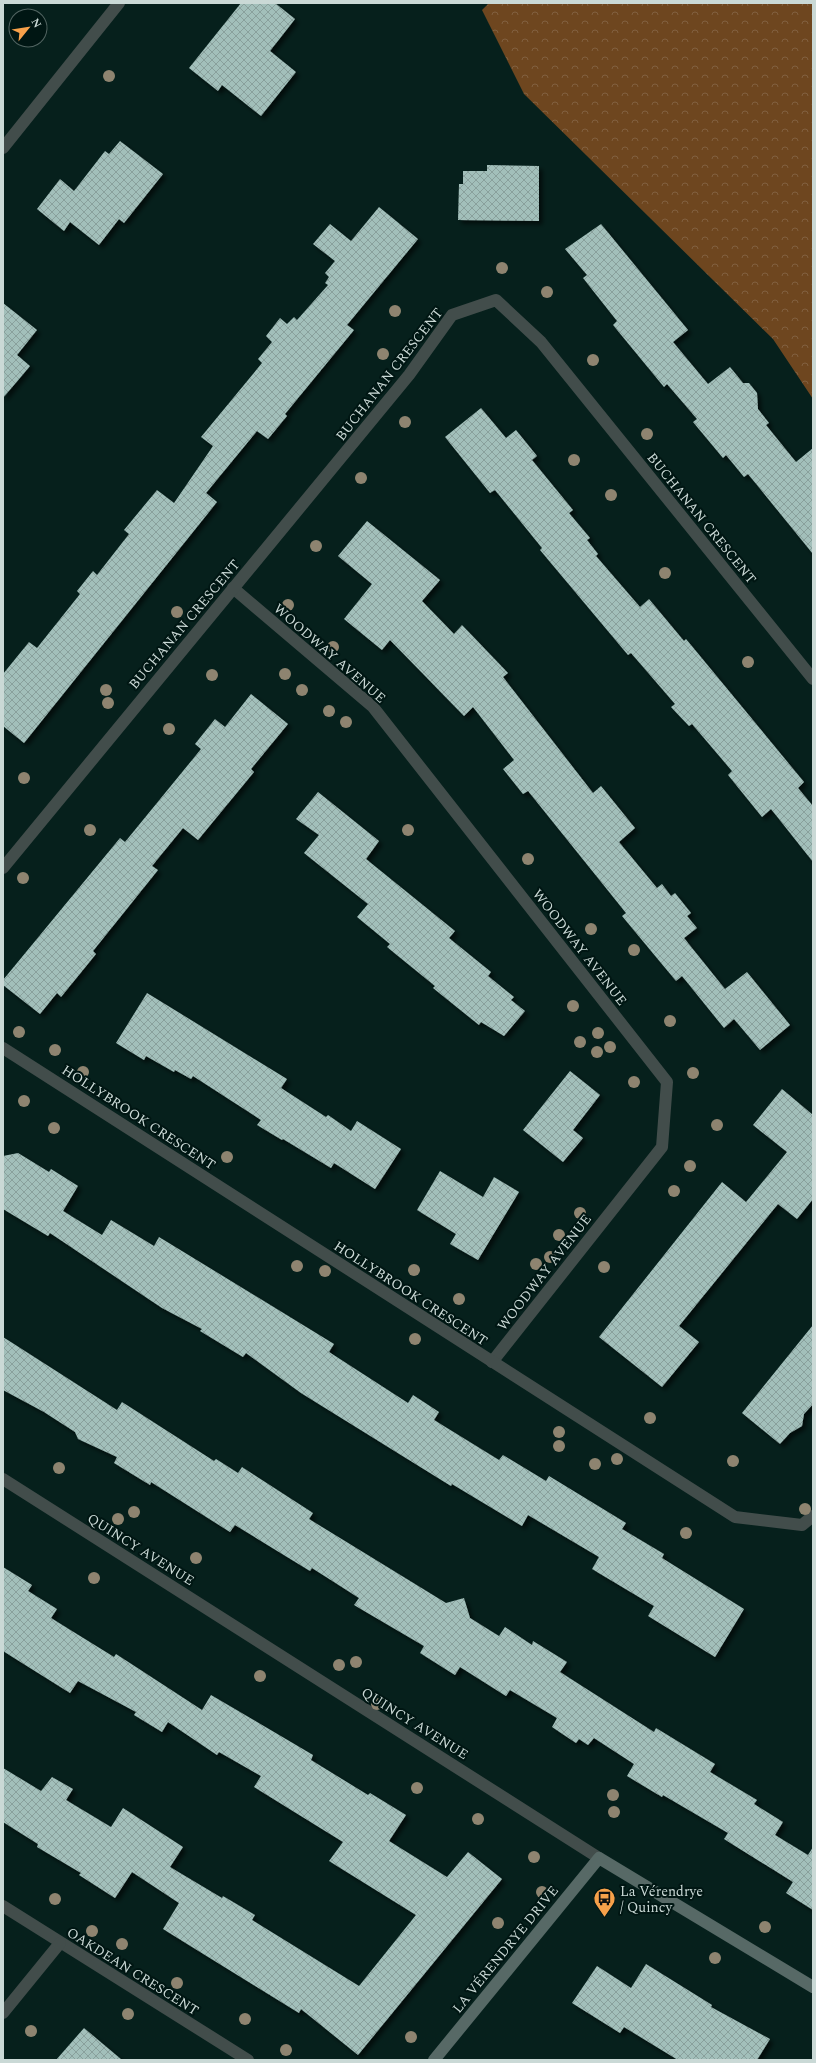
<svg xmlns="http://www.w3.org/2000/svg" width="816" height="2063" viewBox="0 0 816 2063" font-family="Spectral,serif">
  <defs>
    <pattern id="forest-crowns" width="20" height="18" patternUnits="userSpaceOnUse"><rect width="20" height="18" fill="#6e461f"/><path d="M2 6a3 3 0 1 1 6 0M12 15a3 3 0 1 1 6 0" fill="none" stroke="#81603f"/></pattern>
    <pattern id="building-cross-hatch" width="8" height="8" patternUnits="userSpaceOnUse"><rect width="8" height="8" fill="#a2bfba"/><path d="M0 0l8 8M0 8l8-8" fill="none" stroke="#89a09c"/></pattern>
    <filter id="shadow"><feDropShadow dx="3.5" dy="3.5" stdDeviation="2" flood-color="#0009"/></filter>
  </defs>
  <rect width="100%" height="100%" fill="#06201c"/>
  <path fill="url(#forest-crowns)" d="M 489,3 L 813,3 L 813,399 L 773,339 L 524,94 L 482,10 Z"/>
  <g fill="url(#building-cross-hatch)" filter="url(#shadow)">
    <path d="M 241,3 L 275,3 L 295,19 L 270,51 L 296,72 L 261,116 L 222,85 L 218,91 L 189,68 Z"/>
    <path d="M 120,141 L 163,174 L 124,223 L 119,219 L 99,245 L 70,222 L 64,231 L 37,209 L 60,179 L 74,191 L 105,151 L 109,154 Z"/>
    <path d="M 487,165 L 539,166 L 539,221 L 458,220 L 459,184 L 463,184 L 463,171 L 487,171 Z"/>
    <path d="M 379,207 L 418,239 L 347,325 L 354,330 L 285,414 L 287,416 L 268,439 L 257,431 L 206,493 L 217,502 L 24,743 L 3,726 L 3,674 L 29,642 L 37,648 L 80,594 L 77,591 L 93,571 L 97,575 L 129,534 L 124,530 L 157,490 L 174,503 L 213,446 L 201,437 L 262,363 L 258,359 L 272,342 L 266,336 L 280,318 L 287,324 L 294,317 L 297,320 L 328,285 L 325,283 L 329,277 L 325,273 L 335,261 L 313,244 L 330,224 L 351,241 Z"/>
    <path d="M 601,224 L 688,330 L 673,342 L 708,384 L 730,367 L 743,383 L 749,383 L 757,393 L 758,409 L 769,423 L 766,425 L 796,462 L 813,448 L 813,554 L 748,474 L 744,477 L 726,455 L 723,458 L 693,422 L 697,419 L 667,384 L 664,387 L 613,325 L 617,321 L 583,278 L 587,275 L 565,249 Z"/>
    <path d="M 3,303 L 37,330 L 17,355 L 30,366 L 3,398 Z"/>
    <path d="M 481,408 L 506,438 L 516,430 L 537,456 L 532,460 L 573,510 L 569,513 L 590,538 L 587,540 L 598,554 L 596,556 L 640,607 L 649,599 L 684,641 L 686,639 L 804,782 L 798,788 L 813,806 L 813,862 L 771,809 L 762,817 L 728,775 L 732,771 L 692,724 L 689,726 L 671,707 L 675,704 L 631,653 L 628,655 L 540,550 L 542,548 L 495,490 L 490,493 L 445,437 Z"/>
    <path d="M 367,521 L 440,580 L 422,601 L 454,634 L 462,625 L 508,673 L 503,677 L 593,793 L 601,786 L 635,828 L 619,842 L 657,888 L 662,884 L 671,896 L 675,893 L 691,913 L 687,916 L 697,928 L 684,938 L 725,989 L 747,972 L 790,1025 L 760,1050 L 734,1019 L 724,1028 L 682,976 L 676,981 L 622,916 L 626,913 L 528,791 L 523,794 L 503,769 L 514,760 L 473,707 L 464,716 L 390,640 L 382,650 L 344,619 L 372,584 L 338,556 Z"/>
    <path d="M 251,694 L 288,724 L 251,769 L 254,772 L 198,840 L 183,828 L 152,866 L 158,870 L 93,951 L 96,954 L 61,997 L 57,993 L 40,1014 L 3,985 L 3,980 L 120,838 L 125,842 L 201,749 L 195,744 L 215,719 L 225,727 Z"/>
    <path d="M 318,792 L 379,841 L 366,859 L 455,931 L 449,938 L 491,972 L 488,976 L 514,997 L 511,1000 L 525,1011 L 504,1036 L 481,1022 L 479,1025 L 433,988 L 435,986 L 387,947 L 390,944 L 357,917 L 368,904 L 304,853 L 319,835 L 296,819 Z"/>
    <path d="M 147,993 L 287,1079 L 281,1088 L 326,1117 L 328,1115 L 351,1131 L 357,1121 L 401,1149 L 375,1189 L 334,1163 L 331,1168 L 283,1139 L 282,1140 L 257,1125 L 261,1120 L 193,1076 L 191,1079 L 175,1070 L 174,1072 L 146,1056 L 144,1060 L 116,1043 Z"/>
    <path d="M 570,1071 L 600,1095 L 573,1130 L 583,1138 L 563,1162 L 523,1130 Z"/>
    <path d="M 782,1089 L 813,1115 L 813,1199 L 797,1219 L 778,1204 L 679,1326 L 699,1342 L 662,1387 L 599,1337 L 722,1182 L 746,1202 L 787,1152 L 753,1125 Z"/>
    <path d="M 18,1153 L 49,1172 L 51,1169 L 78,1186 L 63,1211 L 102,1235 L 111,1220 L 154,1246 L 159,1237 L 334,1344 L 329,1352 L 408,1403 L 413,1395 L 439,1412 L 434,1420 L 499,1460 L 503,1455 L 546,1481 L 549,1476 L 626,1523 L 622,1529 L 664,1554 L 662,1558 L 744,1609 L 715,1657 L 648,1616 L 654,1606 L 592,1569 L 599,1557 L 528,1515 L 522,1526 L 452,1484 L 451,1486 L 301,1393 L 246,1353 L 243,1357 L 200,1331 L 202,1329 L 162,1308 L 50,1233 L 48,1236 L 3,1209 L 3,1156 Z"/>
    <path d="M 440,1171 L 483,1197 L 494,1177 L 519,1192 L 478,1260 L 450,1244 L 456,1234 L 417,1210 Z"/>
    <path d="M 813,1325 L 813,1404 L 804,1414 L 802,1426 L 790,1433 L 780,1444 L 742,1413 Z"/>
    <path d="M 3,1337 L 117,1410 L 122,1402 L 214,1461 L 216,1459 L 238,1473 L 242,1467 L 313,1513 L 309,1519 L 446,1603 L 464,1598 L 470,1618 L 499,1636 L 505,1627 L 532,1645 L 533,1641 L 567,1662 L 560,1672 L 654,1732 L 656,1728 L 715,1764 L 710,1772 L 757,1800 L 754,1804 L 783,1822 L 775,1835 L 808,1855 L 813,1847 L 813,1910 L 786,1893 L 793,1882 L 724,1839 L 728,1833 L 663,1795 L 662,1797 L 627,1776 L 634,1764 L 594,1738 L 588,1745 L 579,1739 L 576,1743 L 552,1727 L 557,1718 L 510,1690 L 506,1696 L 460,1667 L 455,1675 L 420,1653 L 424,1646 L 354,1605 L 359,1598 L 312,1568 L 310,1571 L 235,1525 L 230,1532 L 151,1482 L 150,1485 L 114,1463 L 117,1457 L 78,1439 L 75,1432 L 44,1412 L 3,1390 Z"/>
    <path d="M 3,1567 L 32,1585 L 28,1591 L 57,1609 L 51,1618 L 114,1657 L 116,1654 L 202,1710 L 211,1695 L 313,1755 L 311,1760 L 368,1795 L 370,1793 L 406,1815 L 389,1841 L 447,1877 L 468,1852 L 502,1879 L 358,2055 L 301,2009 L 299,2013 L 163,1929 L 179,1903 L 132,1872 L 115,1898 L 79,1875 L 81,1873 L 37,1847 L 38,1844 L 3,1822 L 3,1768 L 41,1791 L 52,1777 L 73,1789 L 66,1800 L 111,1827 L 123,1808 L 183,1847 L 170,1867 L 222,1898 L 223,1896 L 255,1915 L 252,1920 L 359,1986 L 416,1915 L 329,1861 L 343,1842 L 254,1787 L 261,1776 L 219,1752 L 217,1755 L 168,1722 L 162,1732 L 134,1715 L 136,1712 L 78,1681 L 70,1693 L 3,1651 Z"/>
    <path d="M 646,1964 L 712,2005 L 711,2007 L 770,2039 L 757,2060 L 678,2060 L 624,2027 L 620,2033 L 572,2003 L 597,1966 L 631,1988 Z"/>
    <path d="M 84,2028 L 122,2060 L 56,2060 Z"/>
  </g>
  <g fill="none" stroke-linecap="round" stroke-linejoin="round">
    <g stroke="#424d4b" stroke-width="12">
      <path d="M 3,148 L 119,3"/>
      <path d="M 233,588 L 373,707 L 667,1082 L 662,1147 L 492,1362"/>
      <path d="M 3,868 L 409,375 L 452,315 L 496,300 L 541,342 L 813,679"/>
      <path d="M 3,1048 L 735,1517 L 802,1525 L 813,1516"/>
      <path d="M 3,1479 L 599,1858"/>
      <path d="M 3,1906 L 248,2060"/>
      <path d="M 3,2013 L 60,1943"/>
    </g>
    <path stroke="#576966" stroke-width="12" d="M 434,2060 L 599,1858 L 813,1987"/>
  </g>
  <g fill="#8e8470">
    <circle cx="109" cy="76" r="6"/>
    <circle cx="502" cy="268" r="6"/>
    <circle cx="547" cy="292" r="6"/>
    <circle cx="395" cy="311" r="6"/>
    <circle cx="383" cy="354" r="6"/>
    <circle cx="593" cy="360" r="6"/>
    <circle cx="405" cy="422" r="6"/>
    <circle cx="647" cy="434" r="6"/>
    <circle cx="574" cy="460" r="6"/>
    <circle cx="361" cy="478" r="6"/>
    <circle cx="611" cy="495" r="6"/>
    <circle cx="316" cy="546" r="6"/>
    <circle cx="665" cy="573" r="6"/>
    <circle cx="288" cy="605" r="6"/>
    <circle cx="177" cy="612" r="6"/>
    <circle cx="333" cy="647" r="6"/>
    <circle cx="748" cy="662" r="6"/>
    <circle cx="285" cy="674" r="6"/>
    <circle cx="212" cy="675" r="6"/>
    <circle cx="106" cy="690" r="6"/>
    <circle cx="302" cy="690" r="6"/>
    <circle cx="108" cy="703" r="6"/>
    <circle cx="329" cy="711" r="6"/>
    <circle cx="346" cy="722" r="6"/>
    <circle cx="169" cy="729" r="6"/>
    <circle cx="24" cy="778" r="6"/>
    <circle cx="90" cy="830" r="6"/>
    <circle cx="408" cy="830" r="6"/>
    <circle cx="528" cy="859" r="6"/>
    <circle cx="23" cy="878" r="6"/>
    <circle cx="591" cy="929" r="6"/>
    <circle cx="634" cy="950" r="6"/>
    <circle cx="573" cy="1006" r="6"/>
    <circle cx="670" cy="1021" r="6"/>
    <circle cx="19" cy="1032" r="6"/>
    <circle cx="598" cy="1033" r="6"/>
    <circle cx="580" cy="1042" r="6"/>
    <circle cx="610" cy="1047" r="6"/>
    <circle cx="55" cy="1050" r="6"/>
    <circle cx="597" cy="1052" r="6"/>
    <circle cx="83" cy="1072" r="6"/>
    <circle cx="693" cy="1073" r="6"/>
    <circle cx="634" cy="1082" r="6"/>
    <circle cx="24" cy="1101" r="6"/>
    <circle cx="717" cy="1125" r="6"/>
    <circle cx="54" cy="1128" r="6"/>
    <circle cx="227" cy="1157" r="6"/>
    <circle cx="690" cy="1166" r="6"/>
    <circle cx="674" cy="1191" r="6"/>
    <circle cx="580" cy="1213" r="6"/>
    <circle cx="559" cy="1235" r="6"/>
    <circle cx="550" cy="1257" r="6"/>
    <circle cx="536" cy="1264" r="6"/>
    <circle cx="297" cy="1266" r="6"/>
    <circle cx="604" cy="1267" r="6"/>
    <circle cx="414" cy="1270" r="6"/>
    <circle cx="325" cy="1271" r="6"/>
    <circle cx="459" cy="1299" r="6"/>
    <circle cx="415" cy="1339" r="6"/>
    <circle cx="650" cy="1418" r="6"/>
    <circle cx="559" cy="1432" r="6"/>
    <circle cx="559" cy="1446" r="6"/>
    <circle cx="617" cy="1459" r="6"/>
    <circle cx="733" cy="1461" r="6"/>
    <circle cx="595" cy="1464" r="6"/>
    <circle cx="59" cy="1468" r="6"/>
    <circle cx="805" cy="1509" r="6"/>
    <circle cx="134" cy="1512" r="6"/>
    <circle cx="118" cy="1519" r="6"/>
    <circle cx="686" cy="1533" r="6"/>
    <circle cx="196" cy="1558" r="6"/>
    <circle cx="94" cy="1578" r="6"/>
    <circle cx="356" cy="1662" r="6"/>
    <circle cx="339" cy="1665" r="6"/>
    <circle cx="260" cy="1676" r="6"/>
    <circle cx="377" cy="1704" r="6"/>
    <circle cx="417" cy="1788" r="6"/>
    <circle cx="613" cy="1795" r="6"/>
    <circle cx="614" cy="1812" r="6"/>
    <circle cx="478" cy="1819" r="6"/>
    <circle cx="534" cy="1857" r="6"/>
    <circle cx="542" cy="1892" r="6"/>
    <circle cx="55" cy="1899" r="6"/>
    <circle cx="498" cy="1923" r="6"/>
    <circle cx="765" cy="1927" r="6"/>
    <circle cx="92" cy="1931" r="6"/>
    <circle cx="122" cy="1944" r="6"/>
    <circle cx="715" cy="1958" r="6"/>
    <circle cx="177" cy="1983" r="6"/>
    <circle cx="128" cy="2014" r="6"/>
    <circle cx="245" cy="2019" r="6"/>
    <circle cx="31" cy="2031" r="6"/>
    <circle cx="411" cy="2037" r="6"/>
    <circle cx="286" cy="2050" r="6"/>
  </g>
  <defs>
    <symbol id="bus-pin" viewBox="-11 -11 22 30"><path d="M0 17L-7.5 6A9.5 9.5 0 1 1 7.5 6Z" fill="#f7a14a" stroke="#001613"/><path d="M-5-6H5V4H4V6H2V4H-2V6H-4V4H-5ZM-3.5-4V0h7V-4ZM-3.5 1.2v1.5H-2V1.2ZM2 1.2v1.5H3.5V1.2Z" fill="#111"/></symbol>
  </defs>
  <g fill-rule="evenodd">
    <use href="#bus-pin" x="592" y="1886" width="25" height="34"/>
  </g>
  <g text-anchor="middle" stroke-width="4" stroke-linejoin="round" paint-order="stroke">
    <g font-size="14" fill="#cad9d6" stroke="#001613">
      <text transform="translate(389 374) rotate(-52)" y="5">BUCHANAN CRESCENT</text>
      <text transform="translate(702 518) rotate(51)" y="5">BUCHANAN CRESCENT</text>
      <text transform="translate(184 624) rotate(-50)" y="5">BUCHANAN CRESCENT</text>
      <text transform="translate(330 653) rotate(41)" y="5">WOODWAY AVENUE</text>
      <text transform="translate(580 947) rotate(52)" y="5">WOODWAY AVENUE</text>
      <text transform="translate(139 1117) rotate(33)" y="5">HOLLYBROOK CRESCENT</text>
      <text transform="translate(544 1272) rotate(-52)" y="5">WOODWAY AVENUE</text>
      <text transform="translate(411 1293) rotate(33)" y="5">HOLLYBROOK CRESCENT</text>
      <text transform="translate(141 1549) rotate(32)" y="5">QUINCY AVENUE</text>
      <text transform="translate(415 1723) rotate(32)" y="5">QUINCY AVENUE</text>
      <text transform="translate(505 1949) rotate(-51)" y="5">LA VÉRENDRYE DRIVE</text>
      <text transform="translate(133 1971) rotate(32)" y="5">OAKDEAN CRESCENT</text>
    </g>
    <g font-size="14" fill="#cad9d6" stroke="#001613" text-anchor="start">
      <text x="620" y="1896">La Vérendrye<tspan x="620" dy="16">/ Quincy</tspan></text>
    </g>
  </g>
  <rect width="816" height="2063" fill="none" stroke="#cad9d6" stroke-width="8"/>
  <g transform="translate(28 28) rotate(60)"><circle r="19" fill="#001613" stroke="#516461"/>
  <path d="M0-3L7 15L0 10L-7 15Z" fill="#f7a14a"/>
  <text y="-6" font-size="11" font-weight="bold" text-anchor="middle" fill="#cad9d6">N</text>
  </g>
</svg>
